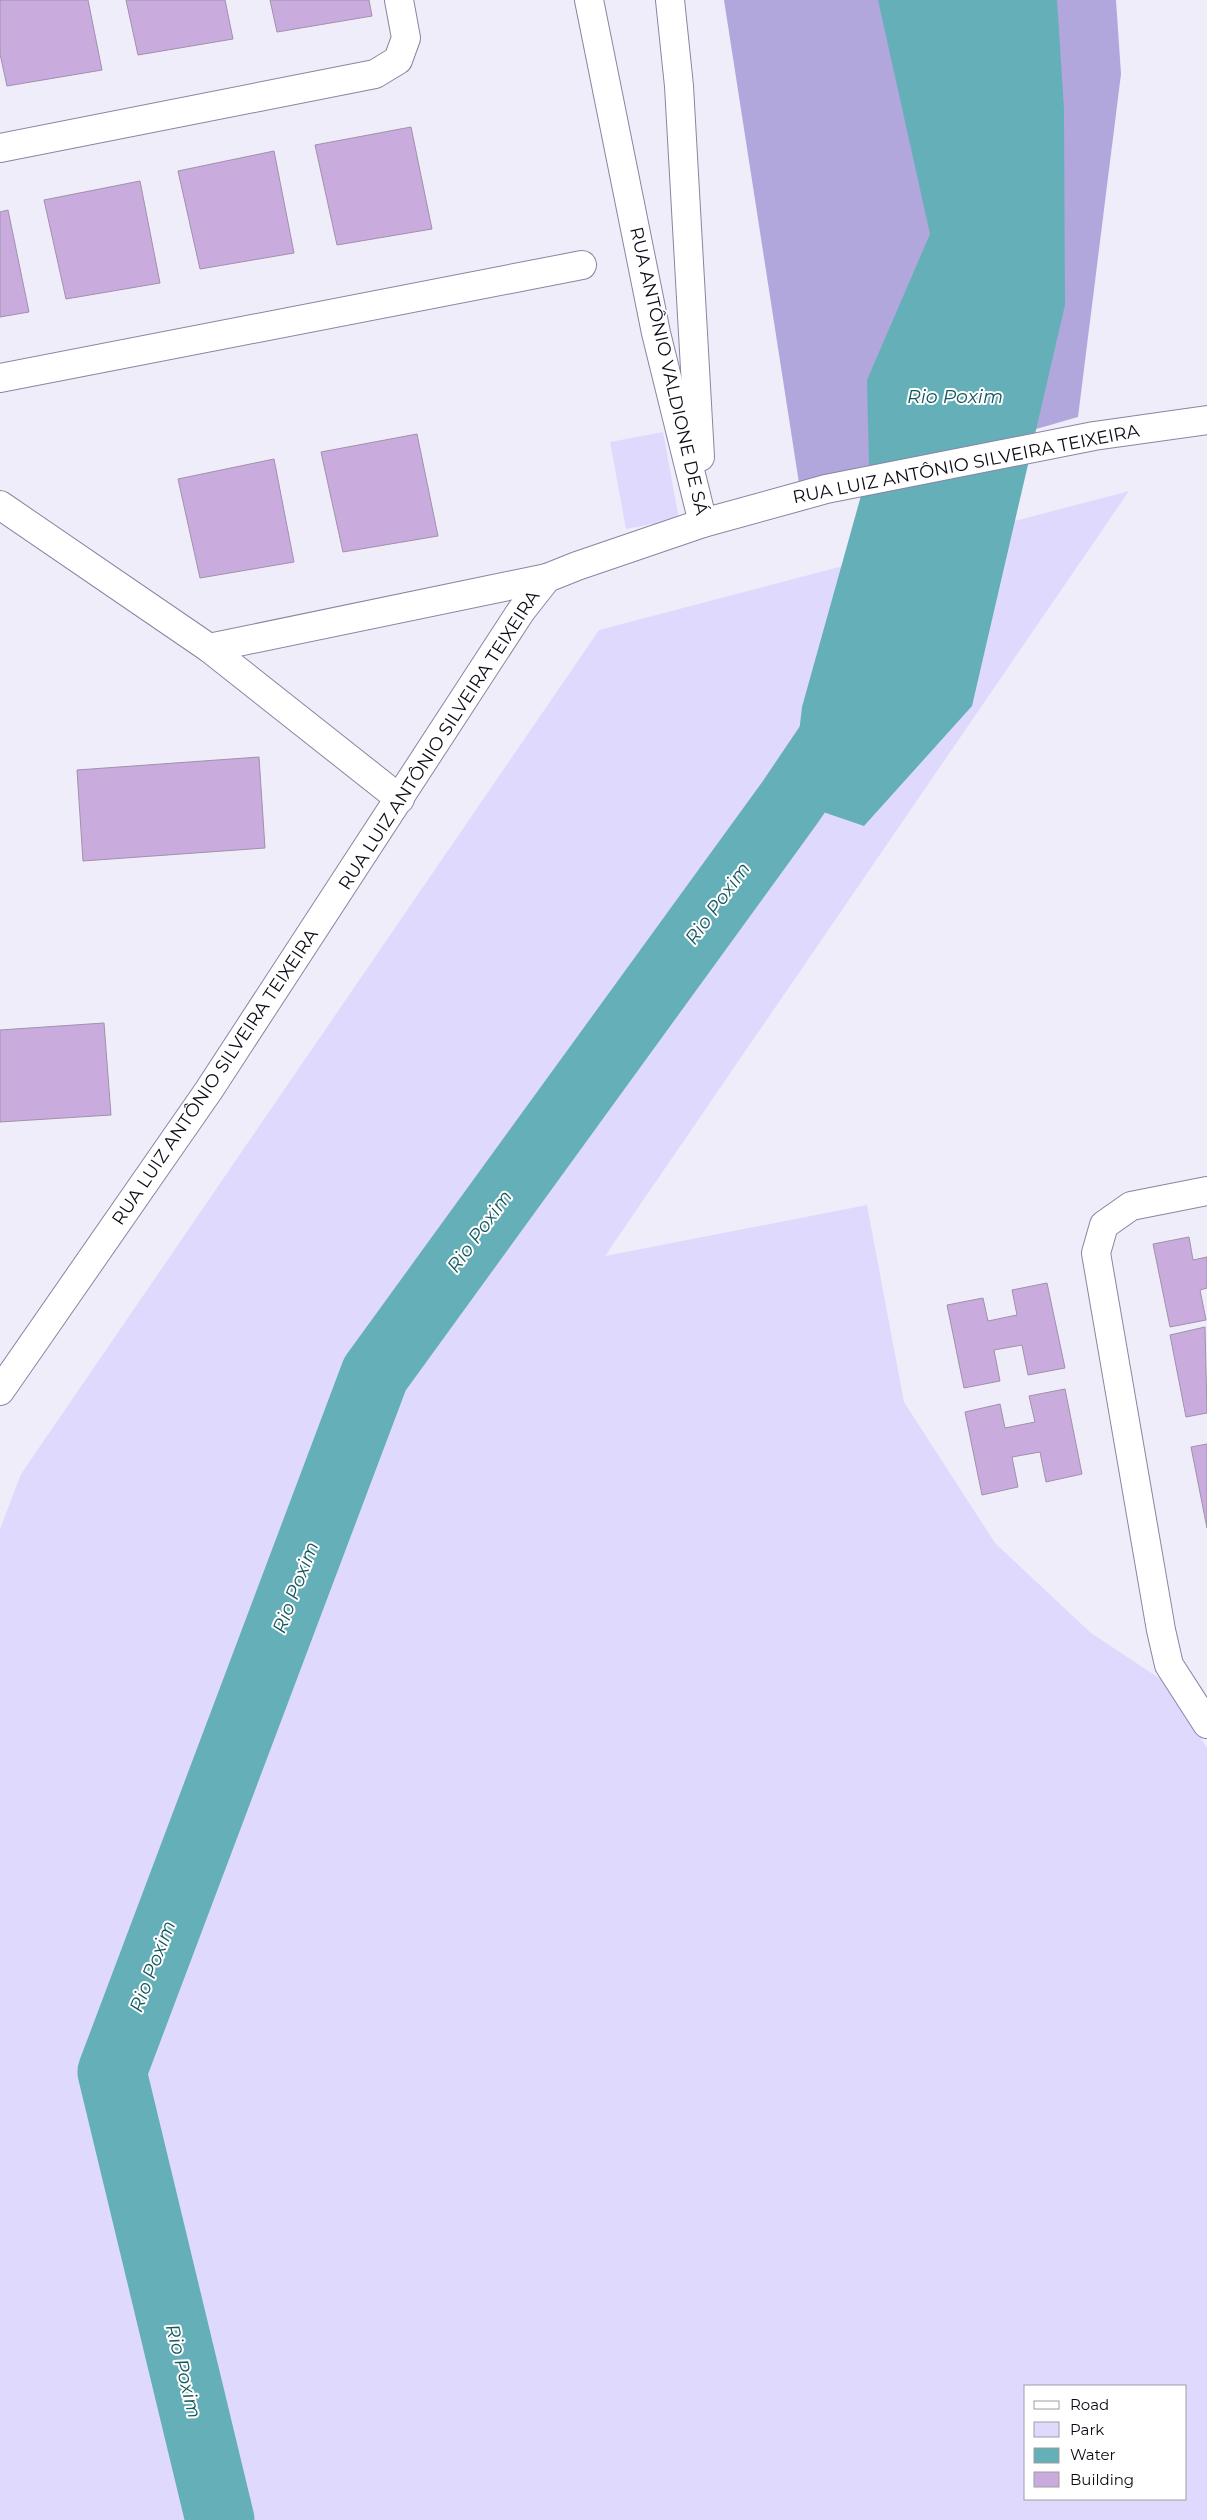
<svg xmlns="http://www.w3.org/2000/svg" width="1207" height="2520" viewBox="0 0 1207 2520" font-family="Montserrat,sans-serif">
  <rect width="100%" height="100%" fill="#efedfa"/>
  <g fill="#e0d9fe" fill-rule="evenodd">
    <path d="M 663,432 L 679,519 L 626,529 L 610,442 Z"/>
    <path d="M 1129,491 L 605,1256 L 867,1205 L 904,1402 L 995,1543 L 1091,1633 L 1165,1682 L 1207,1748 L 1207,2520 L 0,2520 L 0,1529 L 21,1474 L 599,630 ZM 1026,2386 L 1186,2386 L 1186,2499 L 1026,2499 Z"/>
  </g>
  <path fill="#b2a7dc" d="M 724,0 L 1116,0 L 1121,74 L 1078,417 L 801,496 Z"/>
  <path fill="#65b0b8" d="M 878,0 L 1057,0 L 1064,109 L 1065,305 L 972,706 L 864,826 L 791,801 L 802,707 L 869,467 L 867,380 L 930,234 Z"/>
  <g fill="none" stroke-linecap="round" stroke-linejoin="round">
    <path stroke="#65b0b8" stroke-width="69" d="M 220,2520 L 112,2072 L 375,1374 L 791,801 L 845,721"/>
  </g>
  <g fill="#c9acdd" stroke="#a190ac">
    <path d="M 0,0 L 88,0 L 102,70 L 7,86 L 0,54 Z"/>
    <path d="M 126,0 L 225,0 L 233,39 L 138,55 Z"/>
    <path d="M 270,0 L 369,0 L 372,16 L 277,32 Z"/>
    <path d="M 411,127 L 432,229 L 337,245 L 315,145 Z"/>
    <path d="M 274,151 L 294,253 L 200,269 L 178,171 Z"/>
    <path d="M 140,181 L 160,283 L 66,299 L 44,200 Z"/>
    <path d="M 8,210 L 29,312 L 0,317 L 0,212 Z"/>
    <path d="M 417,434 L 438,536 L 343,552 L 321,452 Z"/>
    <path d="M 274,459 L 294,562 L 200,578 L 178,479 Z"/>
    <path d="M 259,757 L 265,848 L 83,861 L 77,770 Z"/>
    <path d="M 104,1023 L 111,1115 L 0,1122 L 0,1030 Z"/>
    <path d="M 1189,1237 L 1193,1260 L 1207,1257 L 1207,1288 L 1200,1290 L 1206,1320 L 1170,1327 L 1153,1244 Z"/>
    <path d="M 1047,1283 L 1065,1368 L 1028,1375 L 1022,1345 L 994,1350 L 1000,1381 L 964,1388 L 947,1305 L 983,1298 L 988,1321 L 1017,1315 L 1012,1290 Z"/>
    <path d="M 1205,1327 L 1207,1413 L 1186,1417 L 1170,1335 Z"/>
    <path d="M 1065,1389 L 1082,1474 L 1046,1482 L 1040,1452 L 1012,1457 L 1018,1487 L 982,1495 L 965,1412 L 1000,1404 L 1005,1428 L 1035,1422 L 1029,1396 Z"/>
    <path d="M 1207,1444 L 1207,1528 L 1191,1447 Z"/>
  </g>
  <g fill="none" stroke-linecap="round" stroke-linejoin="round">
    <defs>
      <g id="minor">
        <path d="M 589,0 L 656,333 L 703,523"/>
        <path d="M 670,0 L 679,86 L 700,457"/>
        <path d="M 0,148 L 375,74 L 398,60 L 406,38 L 399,0"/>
        <path d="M 0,378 L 582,265"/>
        <path d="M 0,505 L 209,648 L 400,799"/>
        <path d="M 209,648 L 547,578"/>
        <path d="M 1207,1191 L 1131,1206 L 1104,1225 L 1096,1253 L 1161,1630 L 1169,1665 L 1207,1724"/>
        <path d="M 0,1391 L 209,1090 L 521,611 L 547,578 L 577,566 L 703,523 L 801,496 L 826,489 L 1094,436 L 1207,420"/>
      </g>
    </defs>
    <use href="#minor" stroke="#8a84a2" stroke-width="30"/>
    <use href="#minor" stroke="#fff" stroke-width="28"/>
  </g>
  <g text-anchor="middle" stroke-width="4" stroke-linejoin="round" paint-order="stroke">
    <g font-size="18" fill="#0c0a14" stroke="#fff">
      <text transform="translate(669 371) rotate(77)" y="6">RUA ANTÔNIO VALDIONE DE SÁ</text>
      <text transform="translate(966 464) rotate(-11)" y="6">RUA LUIZ ANTÔNIO SILVEIRA TEIXEIRA</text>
      <text transform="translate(439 740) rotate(-57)" y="6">RUA LUIZ ANTÔNIO SILVEIRA TEIXEIRA</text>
      <text transform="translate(215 1077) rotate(-56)" y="6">RUA LUIZ ANTÔNIO SILVEIRA TEIXEIRA</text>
    </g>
    <g font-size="19" font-style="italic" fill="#16575d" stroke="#fff">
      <text x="955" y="403">Rio Poxim</text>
      <text transform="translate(717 903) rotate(-54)" y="7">Rio Poxim</text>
      <text transform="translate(479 1231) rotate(-54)" y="7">Rio Poxim</text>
      <text transform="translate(295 1587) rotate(-69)" y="7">Rio Poxim</text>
      <text transform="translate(152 1966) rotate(-69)" y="7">Rio Poxim</text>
      <text transform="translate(184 2371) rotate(76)" y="7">Rio Poxim</text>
    </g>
  </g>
  <rect x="1024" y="2385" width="162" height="115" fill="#ffffff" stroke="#9e9da1"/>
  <rect x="1034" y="2401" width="25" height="8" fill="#ffffff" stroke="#9e9da1"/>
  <text x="1070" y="2410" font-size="15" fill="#0c0a14">Road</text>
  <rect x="1034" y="2422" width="25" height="15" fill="#e0d9fe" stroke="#9e9da1"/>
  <text x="1070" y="2435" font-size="15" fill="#0c0a14">Park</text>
  <rect x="1034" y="2448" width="25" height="15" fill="#65b0b8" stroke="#9e9da1"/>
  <text x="1070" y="2460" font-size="15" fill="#0c0a14">Water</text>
  <rect x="1034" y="2472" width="25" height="15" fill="#c9acdd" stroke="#9e9da1"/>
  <text x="1070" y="2485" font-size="15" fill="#0c0a14">Building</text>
</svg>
